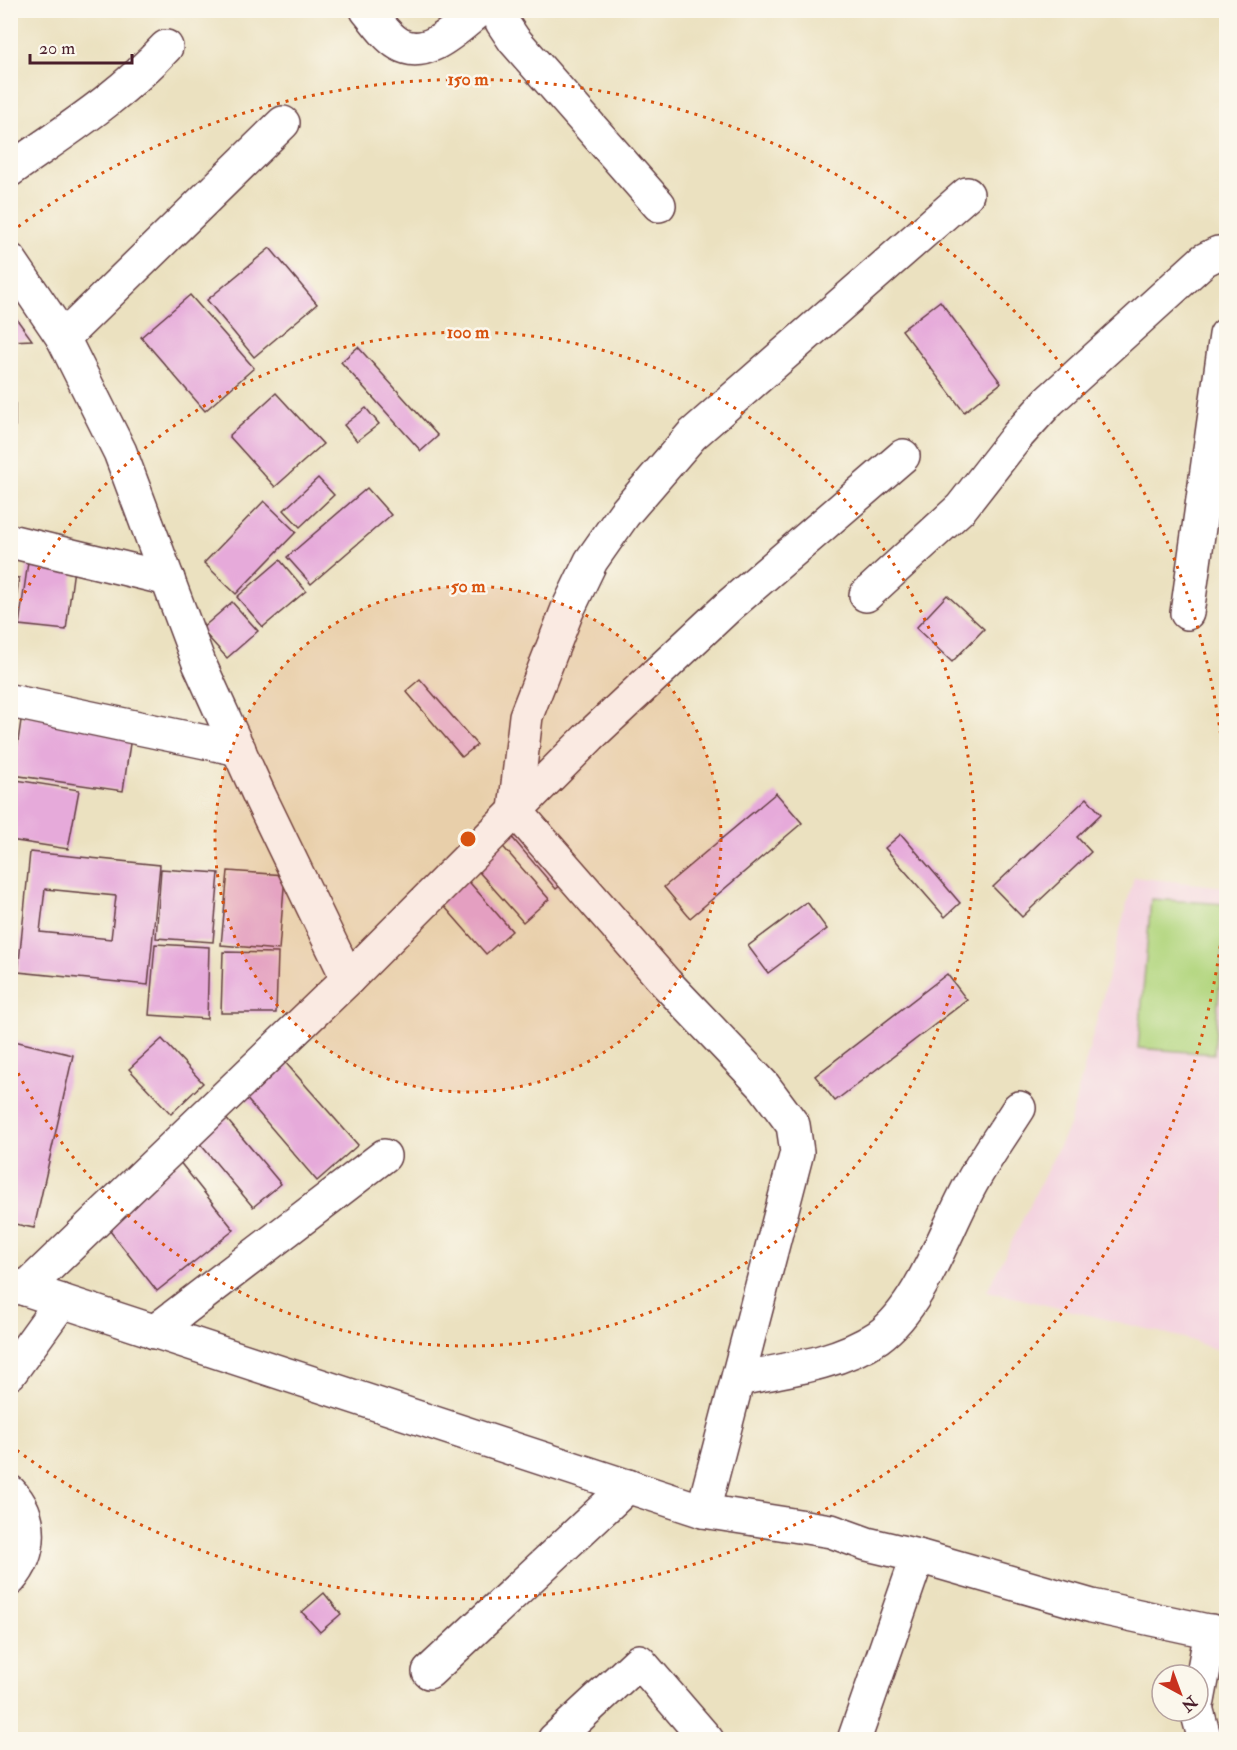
<svg xmlns="http://www.w3.org/2000/svg" width="1237" height="1750" viewBox="0 0 1237 1750" font-family="'IM FELL Double Pica',serif">
  <rect width="100%" height="100%" fill="#fbf7ec"/>
  <filter id="ink" filterUnits="userSpaceOnUse"><feTurbulence type="fractalNoise" baseFrequency=".0167" numOctaves="2"/><feDisplacementMap in="SourceGraphic" scale="12" xChannelSelector="R" yChannelSelector="G"/><feConvolveMatrix kernelMatrix="1 2 1 2 8 2 1 2 1" color-interpolation-filters="sRGB"/></filter>
  <filter id="wash" filterUnits="userSpaceOnUse"><feTurbulence type="fractalNoise" baseFrequency=".008" numOctaves="4" result="noise"/><feDisplacementMap in="SourceGraphic" scale="24" xChannelSelector="R" yChannelSelector="G"/><feGaussianBlur stdDeviation="1.35" result="paint"/><feColorMatrix in="noise" values="0 0 0 0 0 0 0 0 0 0 0 0 0 0 0 0 0 1.4 0 .05"/><feComposite in="paint" operator="in"/></filter>
  <g filter="url(#wash)">
    <rect width="100%" height="100%" fill="#ebe1c0"/>
    <path fill="#f3cfde" d="M 1134,877 L 1226,887 L 1226,1353 L 1184,1338 L 987,1291 L 1069,1126 Z"/>
    <path fill="#b1d57d" stroke="#7e7a54" stroke-width="1.5" d="M 1151,899 L 1226,904 L 1214,1054 L 1138,1048 Z"/>
    <g id="blocks">
      <g fill="#e6aada" fill-rule="evenodd">
        <path d="M 270,248 L 317,304 L 254,357 L 207,300 Z"/>
        <path d="M 190,295 L 254,368 L 205,411 L 141,337 Z"/>
        <path d="M 940,301 L 1001,383 L 964,412 L 902,330 Z"/>
        <path d="M 10,310 L 32,340 L 10,341 Z"/>
        <path d="M 358,347 L 438,436 L 421,451 L 341,362 Z"/>
        <rect x="10" y="379" width="5" height="47"/>
        <path d="M 276,393 L 323,444 L 275,487 L 229,436 Z"/>
        <path d="M 366,408 L 379,424 L 357,441 L 344,425 Z"/>
        <path d="M 318,478 L 334,495 L 300,527 L 284,510 Z"/>
        <path d="M 367,488 L 391,515 L 311,584 L 287,557 Z"/>
        <path d="M 264,501 L 296,532 L 236,594 L 204,563 Z"/>
        <path d="M 29,555 L 75,561 L 66,630 L 19,625 Z"/>
        <path d="M 280,560 L 306,591 L 263,627 L 237,597 Z"/>
        <path d="M 10,577 L 19,578 L 12,627 L 10,627 Z"/>
        <path d="M 947,595 L 984,629 L 952,662 L 916,628 Z"/>
        <path d="M 232,602 L 258,631 L 227,658 L 201,629 Z"/>
        <path d="M 420,679 L 477,745 L 462,757 L 406,691 Z"/>
        <path d="M 22,714 L 132,730 L 123,791 L 13,775 Z"/>
        <path d="M 10,779 L 79,790 L 68,849 L 10,840 Z"/>
        <path d="M 776,793 L 802,823 L 690,918 L 664,887 Z"/>
        <path d="M 1087,798 L 1101,814 L 1077,837 L 1091,852 L 1022,917 L 993,887 Z"/>
        <path d="M 517,817 L 569,878 L 556,889 L 504,828 Z"/>
        <path d="M 901,834 L 960,903 L 945,917 L 885,848 Z"/>
        <path d="M 498,841 L 549,899 L 523,922 L 472,864 Z"/>
        <path d="M 30,852 L 160,865 L 148,985 L 18,972 ZM 45,889 L 116,896 L 111,939 L 40,932 Z"/>
        <path d="M 161,869 L 219,873 L 213,942 L 156,938 Z"/>
        <path d="M 228,871 L 285,875 L 279,950 L 221,945 Z"/>
        <path d="M 464,876 L 512,931 L 486,954 L 438,899 Z"/>
        <path d="M 807,902 L 827,929 L 768,973 L 748,946 Z"/>
        <path d="M 155,944 L 209,947 L 207,1019 L 149,1015 Z"/>
        <path d="M 223,952 L 278,953 L 276,1013 L 221,1013 Z"/>
        <path d="M 947,974 L 967,1000 L 835,1101 L 815,1076 Z"/>
        <path d="M 162,1039 L 203,1083 L 171,1114 L 129,1069 Z"/>
        <path d="M 10,1040 L 73,1055 L 34,1228 L 10,1223 Z"/>
        <path d="M 285,1062 L 358,1145 L 317,1181 L 245,1097 Z"/>
        <path d="M 224,1116 L 281,1184 L 253,1207 L 196,1139 Z"/>
        <path d="M 179,1161 L 234,1230 L 157,1291 L 103,1222 Z"/>
        <path d="M 324,1593 L 341,1614 L 320,1632 L 302,1612 Z"/>
      </g>
    </g>
  </g>
  <g filter="url(#ink)">
    <use href="#blocks" fill-opacity="0" stroke="#623c41" stroke-width="1.5"/>
    <g fill="none" stroke-linecap="round" stroke-linejoin="round">
      <defs>
        <g id="minor">
          <path d="M 367,10 C 376,21 387,37 399,44 C 427,61 459,26 480,10"/>
          <path d="M 500,10 L 502,22 L 514,40 L 659,205"/>
          <path d="M 10,170 C 65,131 120,97 166,47"/>
          <path d="M 10,260 L 63,338 L 120,452 L 199,663 L 260,797 L 348,979"/>
          <path d="M 63,338 L 283,123"/>
          <path d="M 10,541 L 168,579"/>
          <path d="M 866,595 L 961,508 L 1018,435 L 1049,401 L 1204,260 L 1218,253 L 1226,253"/>
          <path d="M 1187,613 L 1226,335"/>
          <path d="M 10,701 L 239,749"/>
          <path d="M 10,1284 L 703,1511 L 831,1531 L 867,1544 L 918,1556 L 1092,1606 L 1226,1635"/>
          <path d="M 25,1289 L 348,979 L 590,736 L 730,605 L 903,456"/>
          <path d="M 154,1332 L 384,1156"/>
          <path d="M 10,1373 L 62,1301"/>
          <path d="M 738,1379 C 784,1370 838,1364 878,1337 C 921,1307 946,1228 972,1182 C 986,1157 1003,1133 1019,1108"/>
          <path d="M 10,1492 C 34,1517 32,1554 10,1579"/>
          <path d="M 703,1511 L 797,1152 L 793,1125 L 764,1086 L 666,983 L 515,810 L 526,716 L 567,611 L 591,561 L 624,514 L 692,435 L 967,194"/>
          <path d="M 429,1672 L 628,1486"/>
          <path d="M 1198,1701 L 1211,1631"/>
          <path d="M 1197,1711 L 1205,1740"/>
          <path d="M 554,1740 L 639,1661 L 707,1740"/>
          <path d="M 854,1740 L 918,1556"/>
        </g>
      </defs>
      <use href="#minor" stroke="#623c41" stroke-width="36"/>
      <use href="#minor" stroke="#fff" stroke-width="33"/>
    </g>
  </g>
  <circle cx="468" cy="839" r="253" fill="#d8530f" fill-opacity=".12"/>
  <g fill="none" stroke="#d8530f" stroke-width="3" stroke-dasharray="3 6">
    <circle cx="468" cy="839" r="253"/>
    <path d="M12 617A507 507 0 1 1 12 1061"/>
    <path d="M1226 892A760 760 0 0 1 11 1446M11 232A760 760 0 0 1 1226 786"/>
  </g>
  <circle cx="468" cy="839" r="9" fill="#d8530f" stroke="#fbf7ec" stroke-width="3"/>
  <g font-size="18" text-anchor="middle" font-weight="bold" fill="#d8530f" stroke="#fbf7ec" stroke-width="5" stroke-linejoin="round" paint-order="stroke">
    <text x="468" y="85">150 m</text>
    <text x="468" y="338">100 m</text>
    <text x="468" y="592">50 m</text>
  </g>
  <rect width="1237" height="1750" fill="none" stroke="#fbf7ec" stroke-width="36"/>
  <g transform="translate(1180 1693) rotate(139)"><circle r="28" fill="#fbf7ec" stroke="#b4a19f" stroke-width="1.5"/>
  <path d="M0-4.5L10 22L0 15L-10 22Z" fill="#c8321e"/>
  <text y="-9" font-size="16" font-weight="bold" text-anchor="middle" fill="#4a1f2b">N</text>
  </g>
  <path d="M30 54v9h102v-9" fill="none" stroke="#4a1f2b" stroke-width="3"/>
  <text x="39" y="54" font-size="18" fill="#4a1f2b" stroke="#fbf7ec" stroke-width="4.5" paint-order="stroke">20 m</text>
</svg>
